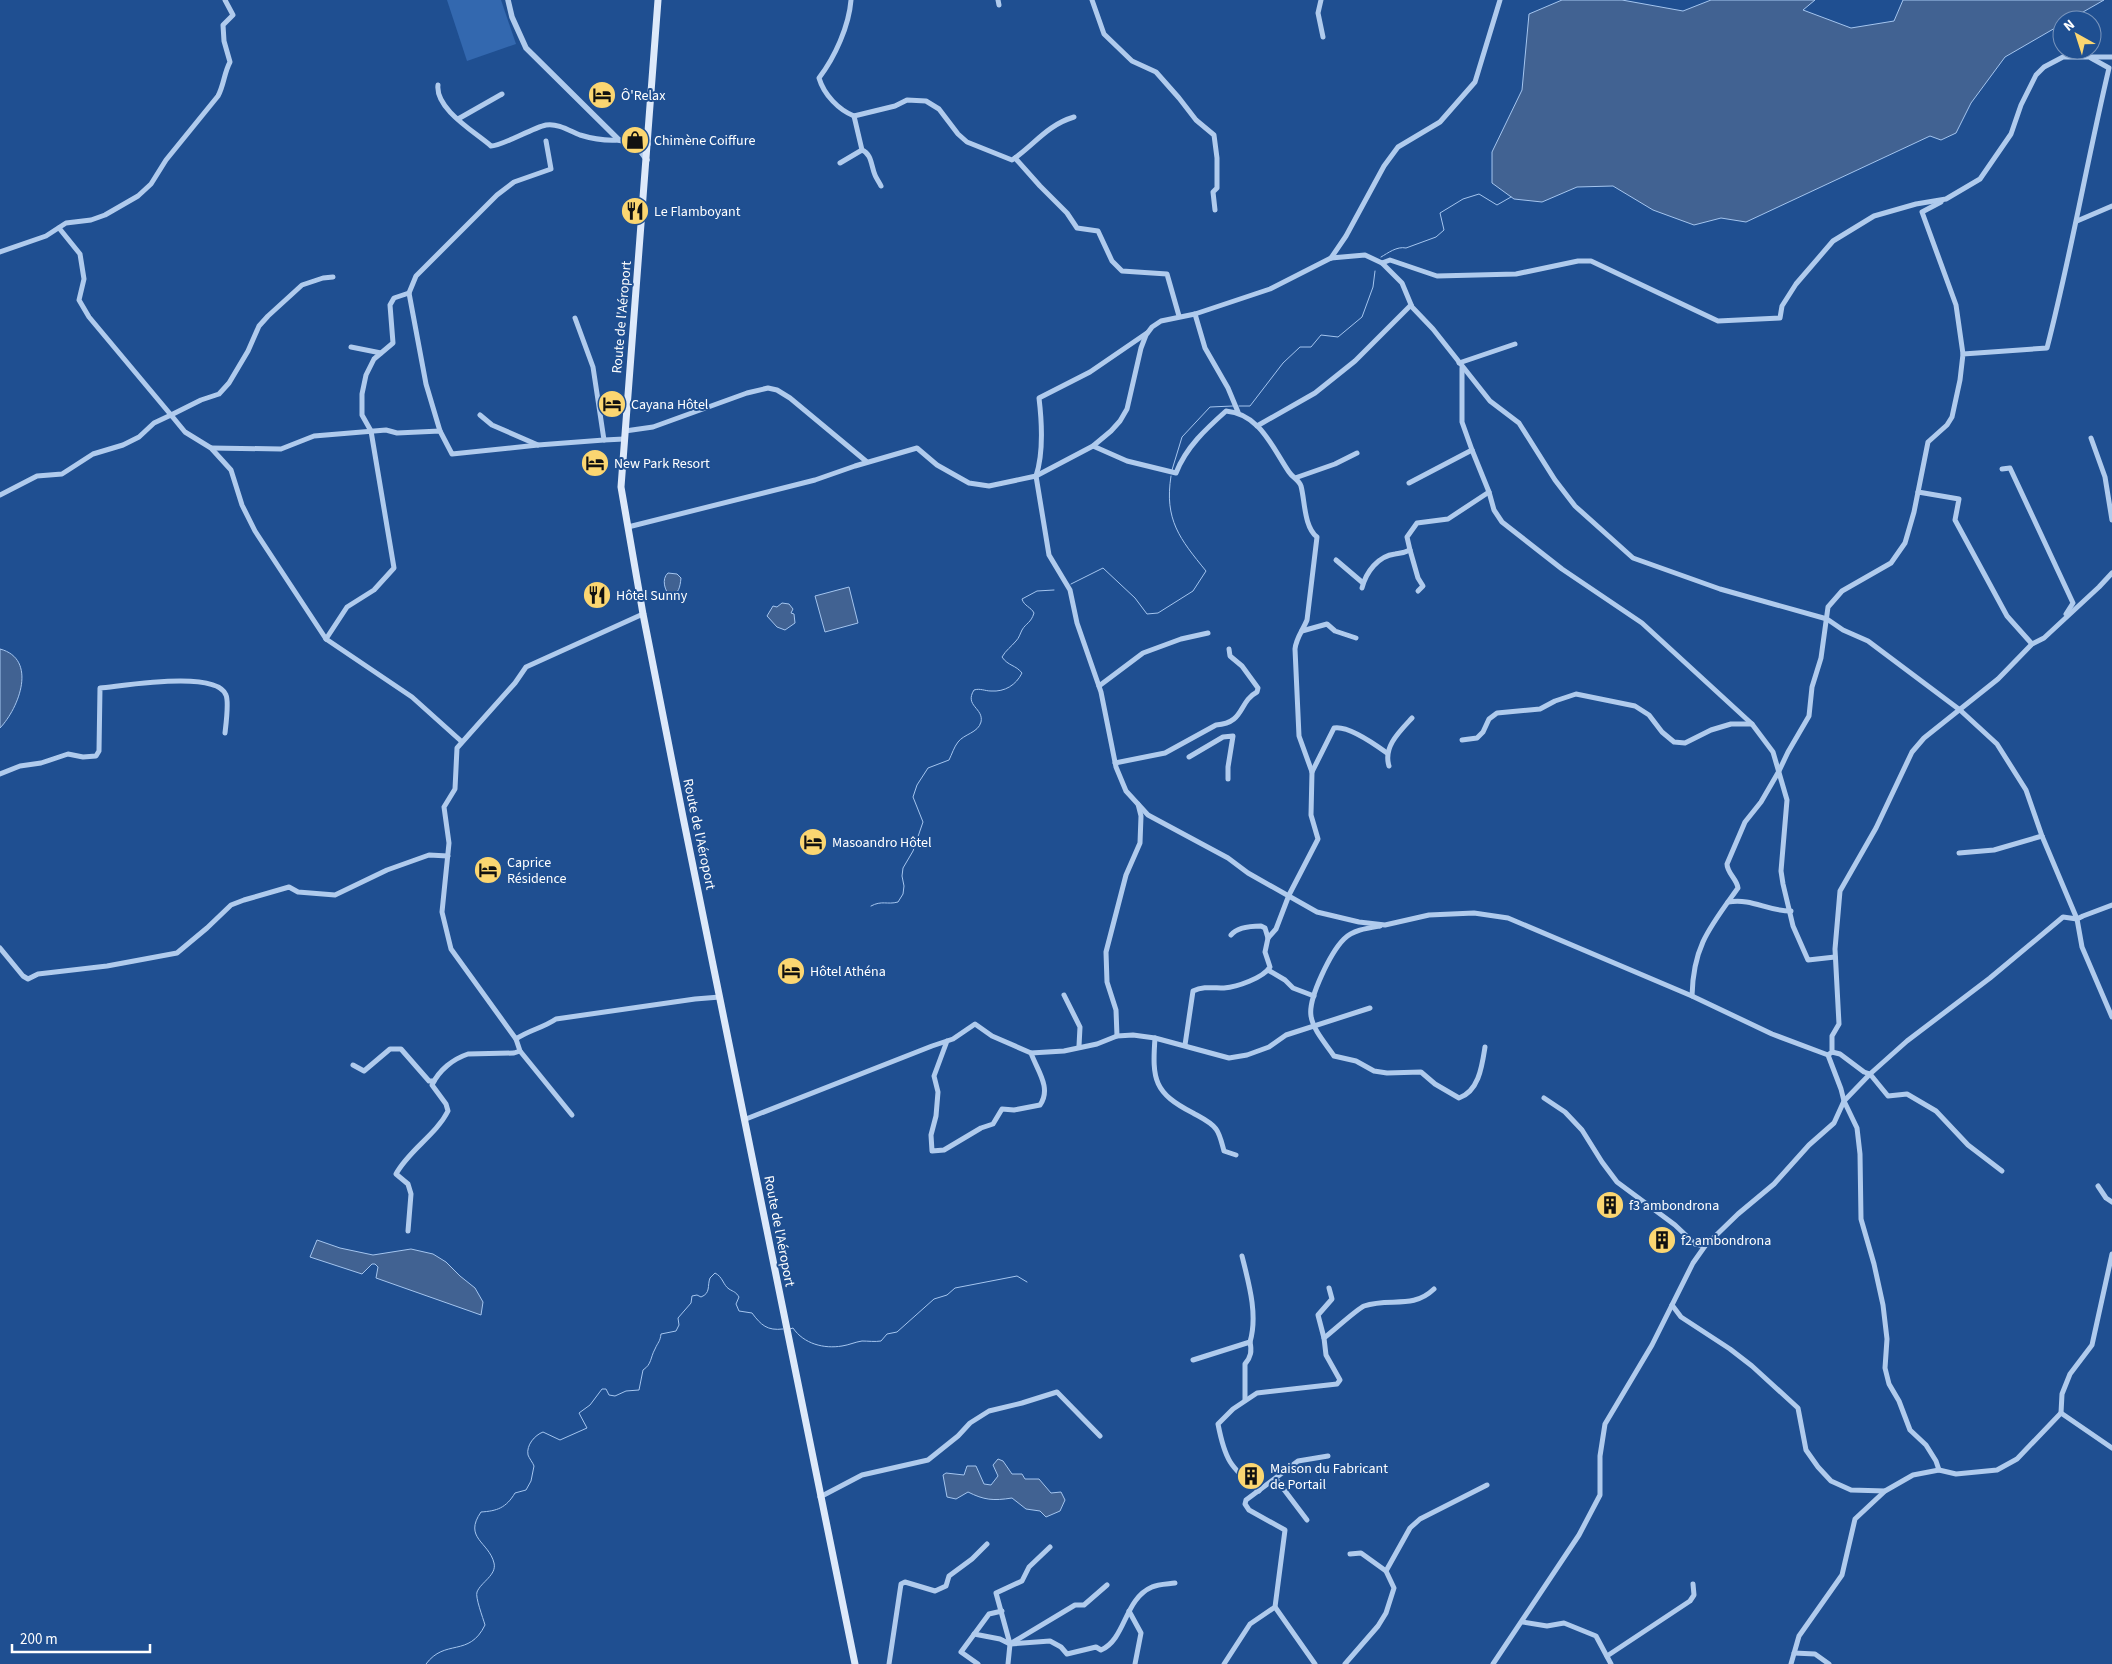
<svg xmlns="http://www.w3.org/2000/svg" width="2112" height="1664" viewBox="0 0 2112 1664" font-family="'Source Sans 3',sans-serif">
  <rect width="100%" height="100%" fill="#1f4f91"/>
  <path fill="#3368af" d="M 447,0 L 501,0 L 516,44 L 467,61 Z"/>
  <g fill="#416292" stroke="#a4c5ef">
    <path d="M 1562,0 L 1622,0 L 1683,11 L 1711,0 L 1815,0 L 1803,10 L 1851,28 L 1894,21 L 1903,0 L 2104,0 L 2069,20 L 2062,20 L 2062,24 L 2005,57 L 1971,103 L 1956,133 L 1941,140 L 1930,136 L 1746,222 L 1721,218 L 1694,225 L 1653,210 L 1613,186 L 1577,187 L 1542,202 L 1514,199 L 1492,183 L 1492,152 L 1522,90 L 1529,14 Z"/>
    <path d="M 668,573 L 677,574 L 681,578 C 680,587 679,594 670,596 C 665,591 661,579 668,573 Z"/>
    <path d="M 849,587 L 858,623 L 825,632 L 815,596 Z"/>
    <path d="M 782,603 L 789,604 L 793,609 L 791,613 L 794,614 L 795,623 L 785,630 L 777,627 L 767,616 L 773,606 L 777,607 Z"/>
    <path d="M 0,649 C 38,659 19,708 0,728 Z"/>
    <path d="M 317,1240 L 340,1248 L 373,1255 L 411,1249 L 433,1254 L 446,1262 L 460,1276 L 475,1288 L 483,1302 L 481,1315 L 376,1278 L 378,1267 L 375,1264 L 372,1264 L 362,1274 L 310,1257 Z"/>
    <path d="M 998,1459 L 1003,1461 L 1012,1474 L 1022,1474 L 1025,1479 L 1039,1479 L 1051,1493 L 1061,1492 L 1065,1500 L 1060,1511 L 1046,1517 L 1040,1511 L 1026,1509 L 1012,1498 C 993,1501 984,1500 968,1492 L 956,1499 L 947,1497 L 943,1475 L 946,1473 L 964,1475 L 967,1466 L 976,1466 L 984,1484 L 991,1485 L 998,1476 L 993,1465 Z"/>
  </g>
  <g fill="none" stroke-linecap="round" stroke-linejoin="round">
    <g stroke="#a4c5ef" stroke-width="1">
      <path d="M 1381,257 C 1388,253 1397,246 1406,248 L 1436,237 L 1444,230 L 1440,213 L 1463,199 L 1479,194 L 1497,205 L 1511,197"/>
      <path d="M 1239,406 L 1250,406 L 1283,363 L 1300,347 L 1311,347 L 1321,335 L 1338,337 L 1362,317 L 1373,287 L 1375,271"/>
      <path d="M 1172,470 L 1182,437 L 1210,407 L 1233,406"/>
      <path d="M 1071,584 L 1103,568 L 1135,598 L 1147,614 L 1158,613 L 1193,591 L 1206,571 C 1180,539 1164,520 1171,476"/>
      <path d="M 871,906 C 882,900 887,905 898,902 L 903,894 L 904,886 L 902,876 L 903,868 L 913,851 L 923,822 L 913,797 L 917,785 L 928,768 L 949,760 C 952,754 954,747 958,742 C 964,734 978,733 981,722 C 984,708 964,706 974,690 C 980,688 985,691 991,691 C 1005,692 1016,685 1022,673 C 1016,665 1008,666 1002,657 C 1006,650 1011,647 1016,641 C 1019,638 1020,634 1022,630 C 1026,623 1031,623 1034,613 C 1031,607 1024,606 1022,599 L 1037,591 L 1054,590"/>
      <path d="M 790,1329 L 793,1328 C 804,1344 824,1349 842,1346 C 849,1345 855,1342 862,1341 C 868,1341 875,1342 881,1341 L 887,1334 L 897,1332 L 934,1299 L 947,1295 L 955,1288 L 1017,1276 L 1027,1282"/>
      <path d="M 426,1664 C 445,1638 469,1658 485,1625 C 483,1618 475,1597 477,1592 C 481,1582 497,1575 494,1563 C 489,1542 463,1538 481,1512 C 497,1511 506,1508 515,1493 L 526,1490 L 531,1481 L 534,1466 C 533,1463 529,1458 528,1455 C 526,1445 535,1435 543,1432 L 560,1440 L 587,1428 L 579,1413 L 590,1405 L 602,1389 L 606,1389 L 609,1395 L 615,1396 L 626,1391 L 639,1390 L 643,1370 C 652,1364 650,1358 655,1349 C 658,1342 660,1342 661,1334 L 676,1331 L 679,1325 L 678,1318 L 691,1303 L 692,1296 L 697,1295 L 701,1297 C 711,1293 707,1286 710,1278 L 715,1273 C 723,1277 723,1285 729,1289 C 734,1292 736,1292 739,1297 L 736,1304 L 739,1311 L 752,1313 C 761,1325 767,1331 783,1329"/>
    </g>
    <g stroke="#b0cbed" stroke-width="5">
      <path d="M 851,0 C 849,26 835,57 819,78 C 824,95 839,110 854,116 L 895,106 L 907,100 L 926,101 L 939,109 L 958,134 L 967,142 L 1012,160 C 1034,145 1047,125 1074,117"/>
      <path d="M 998,0 L 999,5"/>
      <path d="M 1092,0 L 1104,34 L 1132,61 L 1156,72 L 1179,98 L 1196,120 L 1214,135 L 1217,158 L 1217,188 L 1213,192 L 1215,210"/>
      <path d="M 1321,0 L 1318,13 L 1323,37"/>
      <path d="M 438,85 C 435,109 475,132 491,146 C 502,146 532,128 546,125 C 558,123 570,131 580,135 C 593,139 606,141 619,140"/>
      <path d="M 458,119 L 502,94"/>
      <path d="M 862,150 C 872,154 871,166 875,175 C 876,178 879,182 881,186"/>
      <path d="M 1015,158 L 1040,186 L 1067,213 L 1077,228 L 1098,231 L 1112,261 L 1122,271 L 1167,274 L 1179,316"/>
      <path d="M 840,163 L 862,150 L 854,116"/>
      <path d="M 1941,202 L 1922,212 L 1956,305 L 1963,354"/>
      <path d="M 2077,221 L 2112,206"/>
      <path d="M 59,228 L 80,254 L 84,279 L 79,300 L 89,317 L 171,415 L 201,400 L 219,394 L 229,383 L 248,351 L 259,326 L 268,316 L 302,285 L 323,278 L 333,277"/>
      <path d="M 0,252 L 46,236 L 66,223 L 91,220 L 105,215 L 138,196 L 151,184 L 166,160 L 218,96 C 224,85 224,73 230,62 L 224,41 L 223,25 L 233,15 L 225,0"/>
      <path d="M 1331,258 L 1346,236 L 1384,166 L 1398,147 L 1440,122 L 1475,82 L 1500,0"/>
      <path d="M 1382,263 L 1402,283 L 1412,307 L 1433,329 L 1490,401 L 1519,423 L 1555,480 L 1575,506 L 1633,558 L 1720,589 L 1827,619 L 1843,630 L 1868,641 L 1960,710 L 1997,744 L 2026,790 L 2042,836 L 2077,919 L 2082,947 L 2112,1017"/>
      <path d="M 409,293 L 426,384 L 440,431"/>
      <path d="M 1195,314 L 1205,348 L 1228,388 L 1238,412"/>
      <path d="M 575,318 L 593,367 L 604,440 L 624,439"/>
      <path d="M 1147,333 L 1090,372 L 1039,398 C 1042,423 1044,452 1036,476 L 1049,555 L 1070,590 L 1077,623 L 1101,692 L 1116,767 L 1126,791 L 1148,815 L 1228,858 L 1248,873 L 1317,912 L 1359,922 L 1385,925 L 1429,915 L 1474,913 L 1508,918 L 1692,996 L 1772,1034 L 1828,1055 L 1841,1089 L 1844,1101 L 1857,1128 L 1860,1154 L 1861,1219 L 1874,1264 L 1883,1305 L 1887,1339 L 1885,1368 L 1889,1384 L 1899,1401 L 1910,1430 L 1926,1445 L 1936,1461 L 1939,1470"/>
      <path d="M 351,347 L 381,353"/>
      <path d="M 1459,363 L 1515,344"/>
      <path d="M 1462,368 L 1462,422 L 1472,450 L 1489,492 L 1494,510 L 1502,522 L 1562,569 L 1642,623 L 1752,724 L 1773,752 L 1787,800 L 1781,871 L 1783,884 L 1793,926 L 1808,960 L 1835,957"/>
      <path d="M 480,415 L 492,425 L 538,445 L 604,440"/>
      <path d="M 1257,426 L 1315,393 L 1355,361 L 1411,305"/>
      <path d="M 625,431 L 653,427 L 747,393 L 768,388 L 777,390 L 790,398 L 867,462"/>
      <path d="M 2091,438 L 2105,477 L 2112,520"/>
      <path d="M 1093,446 L 1127,461 L 1176,473 C 1186,447 1206,429 1226,411 C 1260,414 1272,447 1289,472 C 1293,478 1299,480 1301,486 C 1305,501 1304,527 1317,537 L 1307,620 C 1303,630 1296,638 1295,649 L 1299,736 L 1312,772 L 1311,815 L 1318,839 L 1289,895 L 1276,929 L 1268,938 L 1265,952 L 1270,967 C 1263,978 1237,987 1224,988 C 1213,988 1203,986 1193,991 L 1185,1045"/>
      <path d="M 211,448 L 281,449 L 314,436 L 386,430 L 397,433 L 440,431 L 452,454 L 538,445"/>
      <path d="M 2002,469 L 2010,468 L 2073,603 L 2066,614"/>
      <path d="M 1295,478 L 1335,464 L 1357,453"/>
      <path d="M 1409,483 L 1472,450"/>
      <path d="M 1918,492 L 1959,499 L 1955,520 L 2007,616 L 2032,644"/>
      <path d="M 0,495 L 37,476 L 62,474 L 93,454 L 123,445 L 139,437 L 154,423 L 171,415 L 185,432 L 211,448 L 231,470 L 242,505 L 255,531 L 326,639 L 347,607 L 374,590 L 394,568 L 371,431 L 362,415 L 362,394 L 366,375 L 374,359 L 393,343 L 390,305 L 394,298 L 409,293 L 416,276 L 497,195 L 514,182 L 551,169 L 546,141"/>
      <path d="M 628,527 L 815,480 L 855,466 L 917,448 L 937,465 L 969,483 L 989,486 L 1036,476 L 1093,446 L 1111,431 L 1120,421 L 1127,409 L 1141,348 L 1146,335 L 1152,327 L 1161,321 L 1195,314 L 1270,289 L 1331,258 L 1365,255 L 1382,263 L 1390,260 L 1437,276 L 1516,274 L 1578,261 L 1591,261 L 1718,321 L 1780,318 L 1782,306 L 1796,284 L 1833,241 L 1874,216 L 1916,204 L 1946,199 L 1980,179 L 2011,134 L 2021,105 L 2036,75 L 2044,67 L 2063,57 L 2112,57"/>
      <path d="M 1410,550 L 1418,578 L 1423,586 L 1418,591"/>
      <path d="M 1336,560 L 1363,583"/>
      <path d="M 1362,588 C 1366,572 1378,556 1395,554 C 1401,553 1404,553 1410,550 L 1407,537 L 1417,523 L 1448,519 L 1489,492"/>
      <path d="M 643,614 L 526,667 L 515,683 L 457,748 L 455,789 L 444,807 L 449,843 L 442,912 L 451,949 L 516,1039 C 529,1030 543,1028 556,1019 L 695,999 L 720,997"/>
      <path d="M 1302,631 L 1327,624 L 1335,631 L 1356,638"/>
      <path d="M 326,639 L 412,697 L 461,741"/>
      <path d="M 1099,686 L 1143,653 L 1181,639 L 1208,633"/>
      <path d="M 1462,740 L 1477,738 L 1483,732 L 1489,719 L 1497,713 L 1540,709 L 1555,701 L 1576,694 L 1635,706 L 1649,715 L 1662,732 L 1674,742 L 1685,743 L 1711,730 L 1731,724 L 1752,724"/>
      <path d="M 1189,757 L 1223,737 L 1233,736 L 1228,767 L 1228,779"/>
      <path d="M 1115,763 L 1165,753 L 1216,725 C 1245,723 1238,702 1257,692 L 1258,688 L 1242,666 L 1230,656 L 1229,649"/>
      <path d="M 1389,766 C 1383,747 1399,732 1412,718"/>
      <path d="M 1312,772 L 1334,728 C 1348,725 1376,745 1387,753"/>
      <path d="M 0,774 L 20,766 L 41,763 L 68,754 L 83,757 L 96,756 L 99,751 L 100,688 C 124,686 216,670 226,695 C 229,702 226,724 225,733"/>
      <path d="M 1959,853 L 1994,850 L 2042,836"/>
      <path d="M 1728,902 C 1753,898 1766,911 1791,911"/>
      <path d="M 1380,926 C 1368,928 1353,930 1344,939 C 1331,952 1308,998 1311,1016 C 1313,1030 1326,1044 1334,1056 L 1356,1061 L 1374,1071 L 1387,1073 L 1421,1072 L 1435,1084 L 1459,1098 C 1479,1091 1482,1066 1485,1047"/>
      <path d="M 1231,935 C 1237,927 1252,926 1261,926 L 1265,928 L 1268,938"/>
      <path d="M 0,948 L 23,976 L 28,979 L 38,974 L 107,966 L 177,953 L 207,928 L 231,905 L 244,900 L 289,887 L 298,892 L 335,895 L 387,870 L 429,855 L 448,856"/>
      <path d="M 1268,970 L 1285,980 L 1293,988 L 1314,996"/>
      <path d="M 1064,995 L 1080,1027 L 1079,1046"/>
      <path d="M 1692,996 C 1693,946 1710,927 1738,888 C 1737,879 1727,873 1727,864 L 1745,822 L 1761,802 L 1779,771 L 1788,752 L 1809,716 L 1812,687 L 1821,658 L 1828,607 L 1842,591 L 1891,563 L 1905,543 L 1914,512 L 1928,442 L 1947,425 L 1952,417 L 1960,380 L 1963,354 L 2047,348 C 2071,255 2087,161 2109,68 L 2091,58"/>
      <path d="M 1117,1036 L 1116,1010 L 1107,982 L 1106,952 L 1126,875 L 1140,843 L 1141,816 L 1138,804"/>
      <path d="M 1155,1038 L 1229,1058 L 1247,1055 L 1269,1047 L 1286,1035 L 1370,1008"/>
      <path d="M 516,1039 L 520,1051 L 572,1115"/>
      <path d="M 947,1041 L 934,1076 L 938,1092 L 936,1116 L 931,1135 L 932,1151 L 944,1150 L 981,1128 L 993,1124 L 1002,1109 L 1014,1110 L 1040,1105 C 1052,1088 1037,1070 1031,1053"/>
      <path d="M 1832,1052 L 1840,1054 L 1864,1072 L 1870,1074 L 1888,1096 L 1907,1094 L 1936,1111 L 1968,1145 L 2002,1171"/>
      <path d="M 1828,1055 L 1832,1052 L 1832,1036 L 1839,1024 L 1835,949 L 1840,891 L 1876,828 L 1912,752 L 1924,738 L 1998,679 L 2032,644 L 2044,638 L 2099,587 L 2112,573"/>
      <path d="M 353,1065 L 364,1071 L 390,1049 L 401,1049 L 429,1081 L 434,1081"/>
      <path d="M 1544,1098 L 1565,1112 L 1582,1130 L 1602,1162 L 1617,1182 L 1675,1225 L 1695,1244 L 1705,1246"/>
      <path d="M 746,1119 L 932,1046 L 953,1039 L 975,1024 L 992,1036 L 1031,1053 L 1064,1051 L 1097,1044 L 1117,1036 L 1133,1035 L 1155,1038 C 1152,1080 1154,1093 1193,1113 C 1200,1117 1211,1122 1216,1129 C 1220,1134 1222,1144 1224,1151 L 1236,1155"/>
      <path d="M 2098,1186 L 2106,1198 L 2112,1202"/>
      <path d="M 408,1231 L 411,1194 L 408,1184 L 396,1174 C 409,1150 436,1135 448,1111 L 446,1104 L 432,1085 C 439,1070 453,1059 468,1054 L 514,1053 L 520,1051"/>
      <path d="M 1242,1256 C 1249,1284 1258,1315 1250,1342"/>
      <path d="M 1672,1305 L 1681,1317 L 1730,1349 L 1752,1366 L 1798,1408 L 1806,1450 L 1818,1467 L 1831,1481 L 1851,1490 L 1885,1491"/>
      <path d="M 1324,1338 L 1318,1315 L 1332,1299 L 1329,1288"/>
      <path d="M 1193,1360 L 1250,1342 C 1252,1351 1251,1357 1245,1364 L 1245,1400"/>
      <path d="M 2061,1413 L 2062,1394 L 2070,1374 L 2092,1345 L 2112,1254"/>
      <path d="M 1276,1479 L 1307,1520"/>
      <path d="M 1259,1491 C 1230,1467 1225,1460 1218,1424 L 1233,1409 L 1257,1393 L 1337,1384 L 1340,1380 L 1326,1355 L 1324,1338 C 1332,1332 1357,1309 1364,1306 C 1390,1297 1412,1310 1434,1289"/>
      <path d="M 820,1497 L 862,1475 L 928,1460 L 958,1436 L 970,1423 L 989,1411 L 1022,1403 L 1057,1392 L 1100,1436"/>
      <path d="M 1350,1554 L 1361,1553 L 1386,1571"/>
      <path d="M 1275,1607 L 1315,1664"/>
      <path d="M 1129,1611 L 1141,1633 L 1135,1664"/>
      <path d="M 1523,1622 L 1547,1626 L 1564,1623 L 1596,1636 L 1611,1664"/>
      <path d="M 974,1634 L 1000,1639 L 1010,1644 L 1050,1641 L 1061,1647 L 1067,1654 L 1096,1647 L 1101,1650 C 1126,1639 1124,1599 1152,1587 C 1158,1584 1168,1584 1175,1583"/>
      <path d="M 1010,1644 L 1075,1605 L 1084,1605 L 1107,1585"/>
      <path d="M 1794,1653 L 1815,1654 L 1829,1664"/>
      <path d="M 1607,1656 L 1690,1601 L 1694,1595 L 1693,1584"/>
      <path d="M 889,1664 L 901,1584 L 905,1582 L 935,1591 L 946,1586 L 949,1576 L 972,1559 L 987,1544"/>
      <path d="M 978,1664 L 961,1652 L 989,1614 L 1002,1611"/>
      <path d="M 1008,1664 L 1010,1644 L 996,1593 L 1022,1581 L 1029,1567 L 1050,1547"/>
      <path d="M 1224,1664 L 1250,1624 L 1275,1607 L 1285,1530 L 1249,1510 L 1245,1504 L 1246,1500 L 1298,1461 L 1328,1456"/>
      <path d="M 1345,1664 L 1378,1626 L 1386,1613 L 1394,1588 L 1386,1571 L 1410,1528 L 1420,1519 L 1487,1485"/>
      <path d="M 1493,1664 L 1579,1535 L 1600,1495 L 1600,1456 L 1605,1424 L 1652,1345 L 1693,1263 L 1705,1246 L 1738,1214 L 1774,1184 L 1809,1145 L 1834,1123 L 1844,1101 L 1870,1074 L 1907,1041 L 1990,978 L 2063,917 L 2077,919 L 2083,916 L 2112,905"/>
      <path d="M 1791,1664 L 1799,1636 L 1842,1575 L 1855,1519 L 1885,1491 L 1913,1475 L 1939,1470 L 1956,1474 L 1997,1470 L 2017,1459 L 2061,1413 L 2112,1448"/>
    </g>
    <g stroke="#b0cbed" stroke-width="5.5">
      <path d="M 508,0 L 512,17 L 526,48 L 619,140 L 635,144 L 648,144"/>
      <path d="M 635,144 L 647,160"/>
    </g>
    <path stroke="#dde9fa" stroke-width="7" d="M 658,0 L 621,487 L 643,614 L 683,817 L 855,1664"/>
  </g>
  <defs>
    <symbol id="hotel-disc" viewBox="-11 -11 22 22"><circle r="9.5" fill="#fbd671" stroke="#1f4f91"/><path d="M-6-4.5h1.5V1H6V5H4.5V3h-9V5H-6ZM-4 0a1.8 1.8 0 1 1 3.6 0ZM.5 0V-2.5h3Q6-2.5 6 0Z" fill="#111"/></symbol>
    <symbol id="shop-disc" viewBox="-11 -11 22 22"><circle r="9.5" fill="#fbd671" stroke="#1f4f91"/><path d="M-5-2.5h2.3a2.7 3.5 0 0 1 5.4 0H5L5.5 6h-11ZM-1.5-2.5h3a1.5 2.3 0 0 0-3 0Z" fill="#111"/></symbol>
    <symbol id="restaurant-disc" viewBox="-11 -11 22 22"><circle r="9.5" fill="#fbd671" stroke="#1f4f91"/><path d="M-5-6h1v4h1v-4h1v4h1v-4h1v5L-1.5 .5V6h-2V.5L-5-1ZM5-6V6H3V1.5H1.5Q1.5-4 5-6Z" fill="#111"/></symbol>
    <symbol id="building-disc" viewBox="-11 -11 22 22"><circle r="9.5" fill="#fbd671" stroke="#1f4f91"/><path d="M-4-6H4V6H1V3H-1V6H-4ZM-2.5-4.3h1.7v1.8h-1.7ZM.8-4.3h1.7v1.8H.8ZM-2.5-1h1.7V.8h-1.7ZM.8-1h1.7V.8H.8Z" fill="#111"/></symbol>
  </defs>
  <g fill-rule="evenodd">
    <use href="#hotel-disc" x="586" y="79" width="32" height="32"/>
    <use href="#shop-disc" x="619" y="124" width="32" height="32"/>
    <use href="#restaurant-disc" x="619" y="195" width="32" height="32"/>
    <use href="#hotel-disc" x="596" y="388" width="32" height="32"/>
    <use href="#hotel-disc" x="579" y="447" width="32" height="32"/>
    <use href="#restaurant-disc" x="581" y="579" width="32" height="32"/>
    <use href="#hotel-disc" x="797" y="826" width="32" height="32"/>
    <use href="#hotel-disc" x="472" y="854" width="32" height="32"/>
    <use href="#hotel-disc" x="775" y="955" width="32" height="32"/>
    <use href="#building-disc" x="1594" y="1189" width="32" height="32"/>
    <use href="#building-disc" x="1646" y="1224" width="32" height="32"/>
    <use href="#building-disc" x="1235" y="1460" width="32" height="32"/>
  </g>
  <g text-anchor="middle" stroke-width="4" stroke-linejoin="round" paint-order="stroke">
    <g font-size="14" fill="#fff" stroke="#1f4f91" text-anchor="start">
      <text x="621" y="100">Ô'Relax</text>
      <text x="654" y="145">Chimène Coiffure</text>
      <text x="654" y="216">Le Flamboyant</text>
      <text x="631" y="409">Cayana Hôtel</text>
      <text x="614" y="468">New Park Resort</text>
      <text x="616" y="600">Hôtel Sunny</text>
      <text x="832" y="847">Masoandro Hôtel</text>
      <text x="507" y="867">Caprice<tspan x="507" dy="16">Résidence</tspan></text>
      <text x="810" y="976">Hôtel Athéna</text>
      <text x="1629" y="1210">f3 ambondrona</text>
      <text x="1681" y="1245">f2 ambondrona</text>
      <text x="1270" y="1473">Maison du Fabricant<tspan x="1270" dy="16">de Portail</tspan></text>
    </g>
    <g font-size="14" fill="#fff" stroke="#1f4f91">
      <text transform="translate(621 317) rotate(-85)" y="5">Route de l'Aéroport</text>
      <text transform="translate(700 834) rotate(78)" y="5">Route de l'Aéroport</text>
      <text transform="translate(780 1231) rotate(79)" y="5">Route de l'Aéroport</text>
    </g>
  </g>
  <g transform="translate(2077 35) rotate(321)"><circle r="24" fill="#1f4f91" stroke="#7995bd"/>
  <path d="M0-4L9 19L0 12L-9 19Z" fill="#fbd671"/>
  <text y="-8" font-size="14" font-weight="bold" text-anchor="middle" fill="#ffffff">N</text>
  </g>
  <path d="M12 1644v8h138v-8" fill="none" stroke="#ffffff" stroke-width="2.5"/>
  <text x="20" y="1644" font-size="15" fill="#ffffff" stroke="#1f4f91" stroke-width="4" paint-order="stroke">200 m</text>
</svg>
